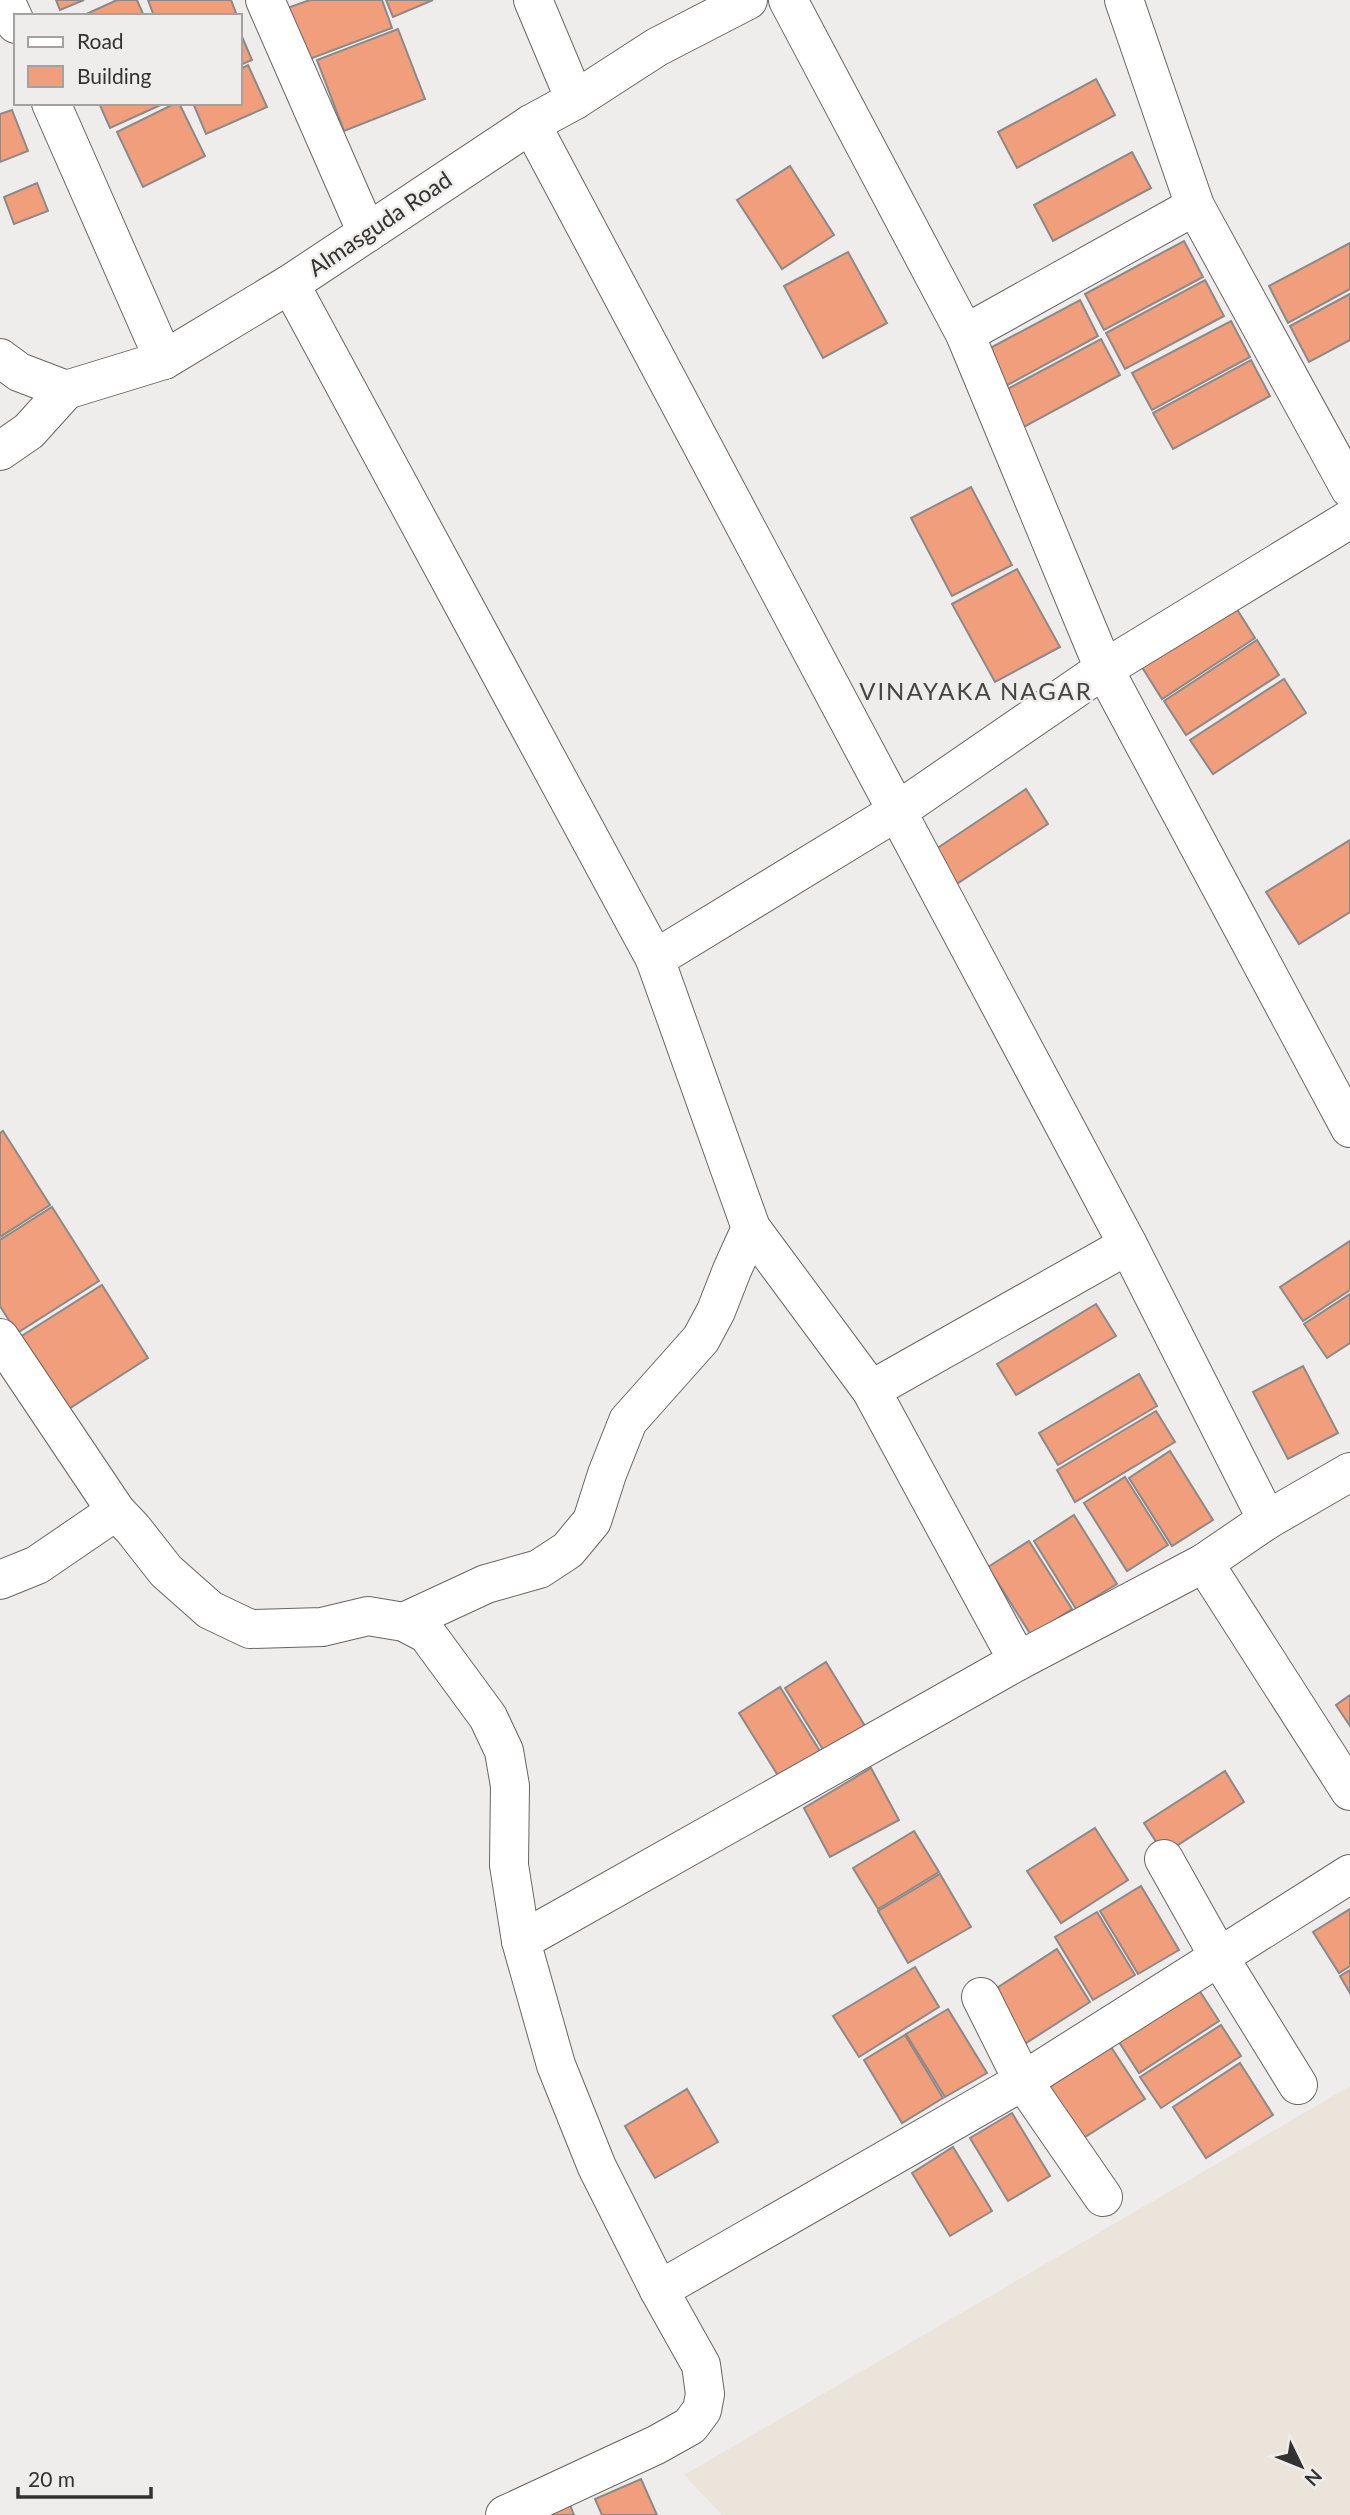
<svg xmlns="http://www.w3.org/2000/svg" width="1350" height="2515" viewBox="0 0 1350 2515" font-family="Lato,sans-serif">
  <rect width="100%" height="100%" fill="#efedeb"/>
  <path fill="#ebe4db" d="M 1350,2086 L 1350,2515 L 722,2515 L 684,2475 Z"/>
  <g fill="#f09e7c" stroke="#8c8988" stroke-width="2">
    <path d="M 56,0 L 84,0 L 60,10 Z"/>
    <path d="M 117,0 L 137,0 L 144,16 L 82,16 Z"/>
    <path d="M 148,0 L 231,0 L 236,13 L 230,16 L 154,16 Z"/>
    <path d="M 310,0 L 382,0 L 392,28 L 307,60 L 287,8 Z"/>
    <path d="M 386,0 L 433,0 L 393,17 Z"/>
    <path d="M 398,29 L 425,99 L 344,131 L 317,60 Z"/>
    <path d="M 240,32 L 252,60 L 240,65 Z"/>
    <path d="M 248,65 L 267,107 L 206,134 L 193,103 L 240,103 L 240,69 Z"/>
    <path d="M 1096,79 L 1115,115 L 1017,168 L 998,132 Z"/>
    <path d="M 99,103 L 165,103 L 110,128 Z"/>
    <path d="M 176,103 L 179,103 L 205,156 L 143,187 L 117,132 Z"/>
    <path d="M 12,110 L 28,151 L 0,162 L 0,114 Z"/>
    <path d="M 1132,152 L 1151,188 L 1053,241 L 1034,205 Z"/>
    <path d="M 790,166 L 834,235 L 782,269 L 737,200 Z"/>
    <path d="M 37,183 L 48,211 L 14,224 L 4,197 Z"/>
    <path d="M 1184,241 L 1203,277 L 1104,330 L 1085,294 Z"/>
    <path d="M 1350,243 L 1350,289 L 1288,323 L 1269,286 Z"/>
    <path d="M 848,252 L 887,323 L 823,358 L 784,286 Z"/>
    <path d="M 1205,280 L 1224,316 L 1125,369 L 1106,333 Z"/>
    <path d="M 1350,294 L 1350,340 L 1309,362 L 1290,326 Z"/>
    <path d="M 1080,300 L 1098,336 L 1000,389 L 981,353 Z"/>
    <path d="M 1231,321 L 1250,357 L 1152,410 L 1132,373 Z"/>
    <path d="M 1101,339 L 1120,375 L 1022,428 L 1002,392 Z"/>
    <path d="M 1251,360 L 1270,396 L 1173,449 L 1153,413 Z"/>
    <path d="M 971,487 L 1012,565 L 952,596 L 911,518 Z"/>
    <path d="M 1017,569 L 1060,647 L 995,682 L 952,604 Z"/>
    <path d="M 1233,603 L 1255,638 L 1162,699 L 1140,664 Z"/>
    <path d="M 1257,640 L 1279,675 L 1186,735 L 1164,701 Z"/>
    <path d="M 1284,679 L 1306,713 L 1213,774 L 1190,740 Z"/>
    <path d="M 1026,789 L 1048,824 L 955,885 L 933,851 Z"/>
    <path d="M 1350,840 L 1350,912 L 1299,944 L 1266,892 Z"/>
    <path d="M 3,1131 L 50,1205 L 0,1237 L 0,1133 Z"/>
    <path d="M 52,1207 L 99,1281 L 17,1333 L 0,1306 L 0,1240 Z"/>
    <path d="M 1350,1241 L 1350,1290 L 1303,1321 L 1280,1287 Z"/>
    <path d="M 102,1285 L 148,1358 L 67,1410 L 20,1337 Z"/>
    <path d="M 1350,1294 L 1350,1343 L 1327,1358 L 1304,1324 Z"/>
    <path d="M 1096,1304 L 1116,1336 L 1016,1395 L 997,1364 Z"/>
    <path d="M 1303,1366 L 1338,1433 L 1288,1459 L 1253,1392 Z"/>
    <path d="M 1139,1374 L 1157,1406 L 1058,1465 L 1039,1433 Z"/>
    <path d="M 1156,1411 L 1175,1442 L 1075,1502 L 1057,1470 Z"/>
    <path d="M 1170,1451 L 1213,1520 L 1172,1546 L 1129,1478 Z"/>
    <path d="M 1125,1477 L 1168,1545 L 1127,1571 L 1084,1503 Z"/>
    <path d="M 1074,1515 L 1117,1584 L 1076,1609 L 1034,1541 Z"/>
    <path d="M 1029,1541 L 1072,1609 L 1031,1635 L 988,1567 Z"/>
    <path d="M 826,1662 L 868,1731 L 827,1756 L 785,1688 Z"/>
    <path d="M 780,1687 L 823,1756 L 782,1782 L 739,1713 Z"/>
    <path d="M 1350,1695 L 1350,1726 L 1336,1705 Z"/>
    <path d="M 871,1768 L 899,1820 L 830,1857 L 804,1808 Z"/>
    <path d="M 1225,1771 L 1244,1802 L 1164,1854 L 1144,1823 Z"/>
    <path d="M 1095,1828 L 1128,1880 L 1061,1923 L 1027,1871 Z"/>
    <path d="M 914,1831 L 939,1872 L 878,1909 L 853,1868 Z"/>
    <path d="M 940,1874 L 971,1927 L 908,1963 L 878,1911 Z"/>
    <path d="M 1141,1886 L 1179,1950 L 1138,1974 L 1100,1911 Z"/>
    <path d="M 1350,1909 L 1350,1966 L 1339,1973 L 1313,1932 Z"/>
    <path d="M 1097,1912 L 1135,1975 L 1093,2000 L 1055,1937 Z"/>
    <path d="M 1057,1949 L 1090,2002 L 1023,2045 L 989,1993 Z"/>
    <path d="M 915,1967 L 939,2007 L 859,2057 L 833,2016 Z"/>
    <path d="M 1350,1970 L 1350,1993 L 1340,1976 Z"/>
    <path d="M 1199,1990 L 1219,2021 L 1139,2073 L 1119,2042 Z"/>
    <path d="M 948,2009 L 987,2073 L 945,2097 L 906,2034 Z"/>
    <path d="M 1221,2025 L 1241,2056 L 1161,2108 L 1140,2077 Z"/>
    <path d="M 905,2035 L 943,2098 L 902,2123 L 864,2060 Z"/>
    <path d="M 1111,2047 L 1145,2099 L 1077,2142 L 1044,2090 Z"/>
    <path d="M 1240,2063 L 1273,2115 L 1206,2158 L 1173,2107 Z"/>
    <path d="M 687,2089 L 718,2142 L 655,2178 L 625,2126 Z"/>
    <path d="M 1012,2113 L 1050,2176 L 1008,2201 L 970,2138 Z"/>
    <path d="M 953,2147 L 992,2211 L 950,2236 L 912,2173 Z"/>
    <path d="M 641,2479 L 657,2515 L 602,2515 L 595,2499 Z"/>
    <path d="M 570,2505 L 574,2515 L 545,2515 Z"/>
  </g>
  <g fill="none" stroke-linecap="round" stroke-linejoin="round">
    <defs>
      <g id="minor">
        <path d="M 5,0 L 16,24"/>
        <path d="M 265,0 L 367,233"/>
        <path d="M 533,0 L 575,100"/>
        <path d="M 788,0 L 965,334 L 1104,669 L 1350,1128"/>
        <path d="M 1124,0 L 1195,206 L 1350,489"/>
        <path d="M 51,103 L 164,360"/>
        <path d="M 531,124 L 1128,1245 L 1267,1520"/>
        <path d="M 290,284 L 655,959 L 751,1228 L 871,1390 L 1018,1661"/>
        <path d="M 965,334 L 1195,206"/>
        <path d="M 0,451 L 29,431 L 66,390"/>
        <path d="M 655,959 L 896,812 L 1104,669 L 1350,519"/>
        <path d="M 0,1338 L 116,1511"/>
        <path d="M 871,1390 L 1128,1245"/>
        <path d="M 1204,1563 L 1350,1791"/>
        <path d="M 0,1580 L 37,1565 L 116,1511 L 133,1529 L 166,1571 L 210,1610 L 250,1629 L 322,1627 L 368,1616 L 404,1622 L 427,1634 L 488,1717 L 504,1751 L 510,1786 L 509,1865 L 521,1941 L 556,2065 L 597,2167 L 659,2290"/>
        <path d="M 404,1622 L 486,1584 L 539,1569 L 568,1550 L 592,1521 L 607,1474 L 628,1421 L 701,1339 L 716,1311 L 732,1270 L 751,1228"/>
        <path d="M 1164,1859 L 1219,1957 L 1298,2085"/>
        <path d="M 521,1941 L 1018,1661 L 1204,1563 L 1267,1520 L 1350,1472"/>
        <path d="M 981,1997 L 1023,2081 L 1103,2197"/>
        <path d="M 505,2515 L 656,2445 L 690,2426 L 702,2410 L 705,2394 L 701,2365 L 659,2290 L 1023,2081 L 1350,1874"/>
      </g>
      <path id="tertiary" d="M 0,358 L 19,372 L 66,390 L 164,360 L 290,284 L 531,124 L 575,100 L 657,47 L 748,0"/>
    </defs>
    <use href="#minor" stroke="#686664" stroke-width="40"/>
    <use href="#tertiary" stroke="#686664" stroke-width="40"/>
    <use href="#minor" stroke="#fff" stroke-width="38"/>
    <use href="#tertiary" stroke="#fff" stroke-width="38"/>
  </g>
  <g text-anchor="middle" stroke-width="5" stroke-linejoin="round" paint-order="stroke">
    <g font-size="23" fill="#333231" stroke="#efedeb">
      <text transform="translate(380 224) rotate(-34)" y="8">Almasguda Road</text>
    </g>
    <g font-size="24" letter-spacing="2" fill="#484644" stroke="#efedeb">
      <text x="976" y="700">VINAYAKA NAGAR</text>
    </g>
  </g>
  <rect x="14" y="14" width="228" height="91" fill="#efedeb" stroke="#a4a2a1" stroke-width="2"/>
  <rect x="28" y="37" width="35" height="10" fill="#ffffff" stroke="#a4a2a1" stroke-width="2"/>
  <text x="77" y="49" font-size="21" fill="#333231">Road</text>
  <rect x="28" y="66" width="35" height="21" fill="#f09e7c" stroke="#a4a2a1" stroke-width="2"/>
  <text x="77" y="84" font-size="21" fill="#333231">Building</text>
  <g transform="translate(1301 2466) rotate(133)" stroke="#efedeb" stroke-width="5" paint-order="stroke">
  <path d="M0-5L12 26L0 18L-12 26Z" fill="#333231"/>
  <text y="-10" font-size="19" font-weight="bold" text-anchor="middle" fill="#333231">N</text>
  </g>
  <path d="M18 2487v10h133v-10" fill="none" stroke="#333231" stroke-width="3.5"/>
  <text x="28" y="2487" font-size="21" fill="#333231" stroke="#efedeb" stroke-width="5" paint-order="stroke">20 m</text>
</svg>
